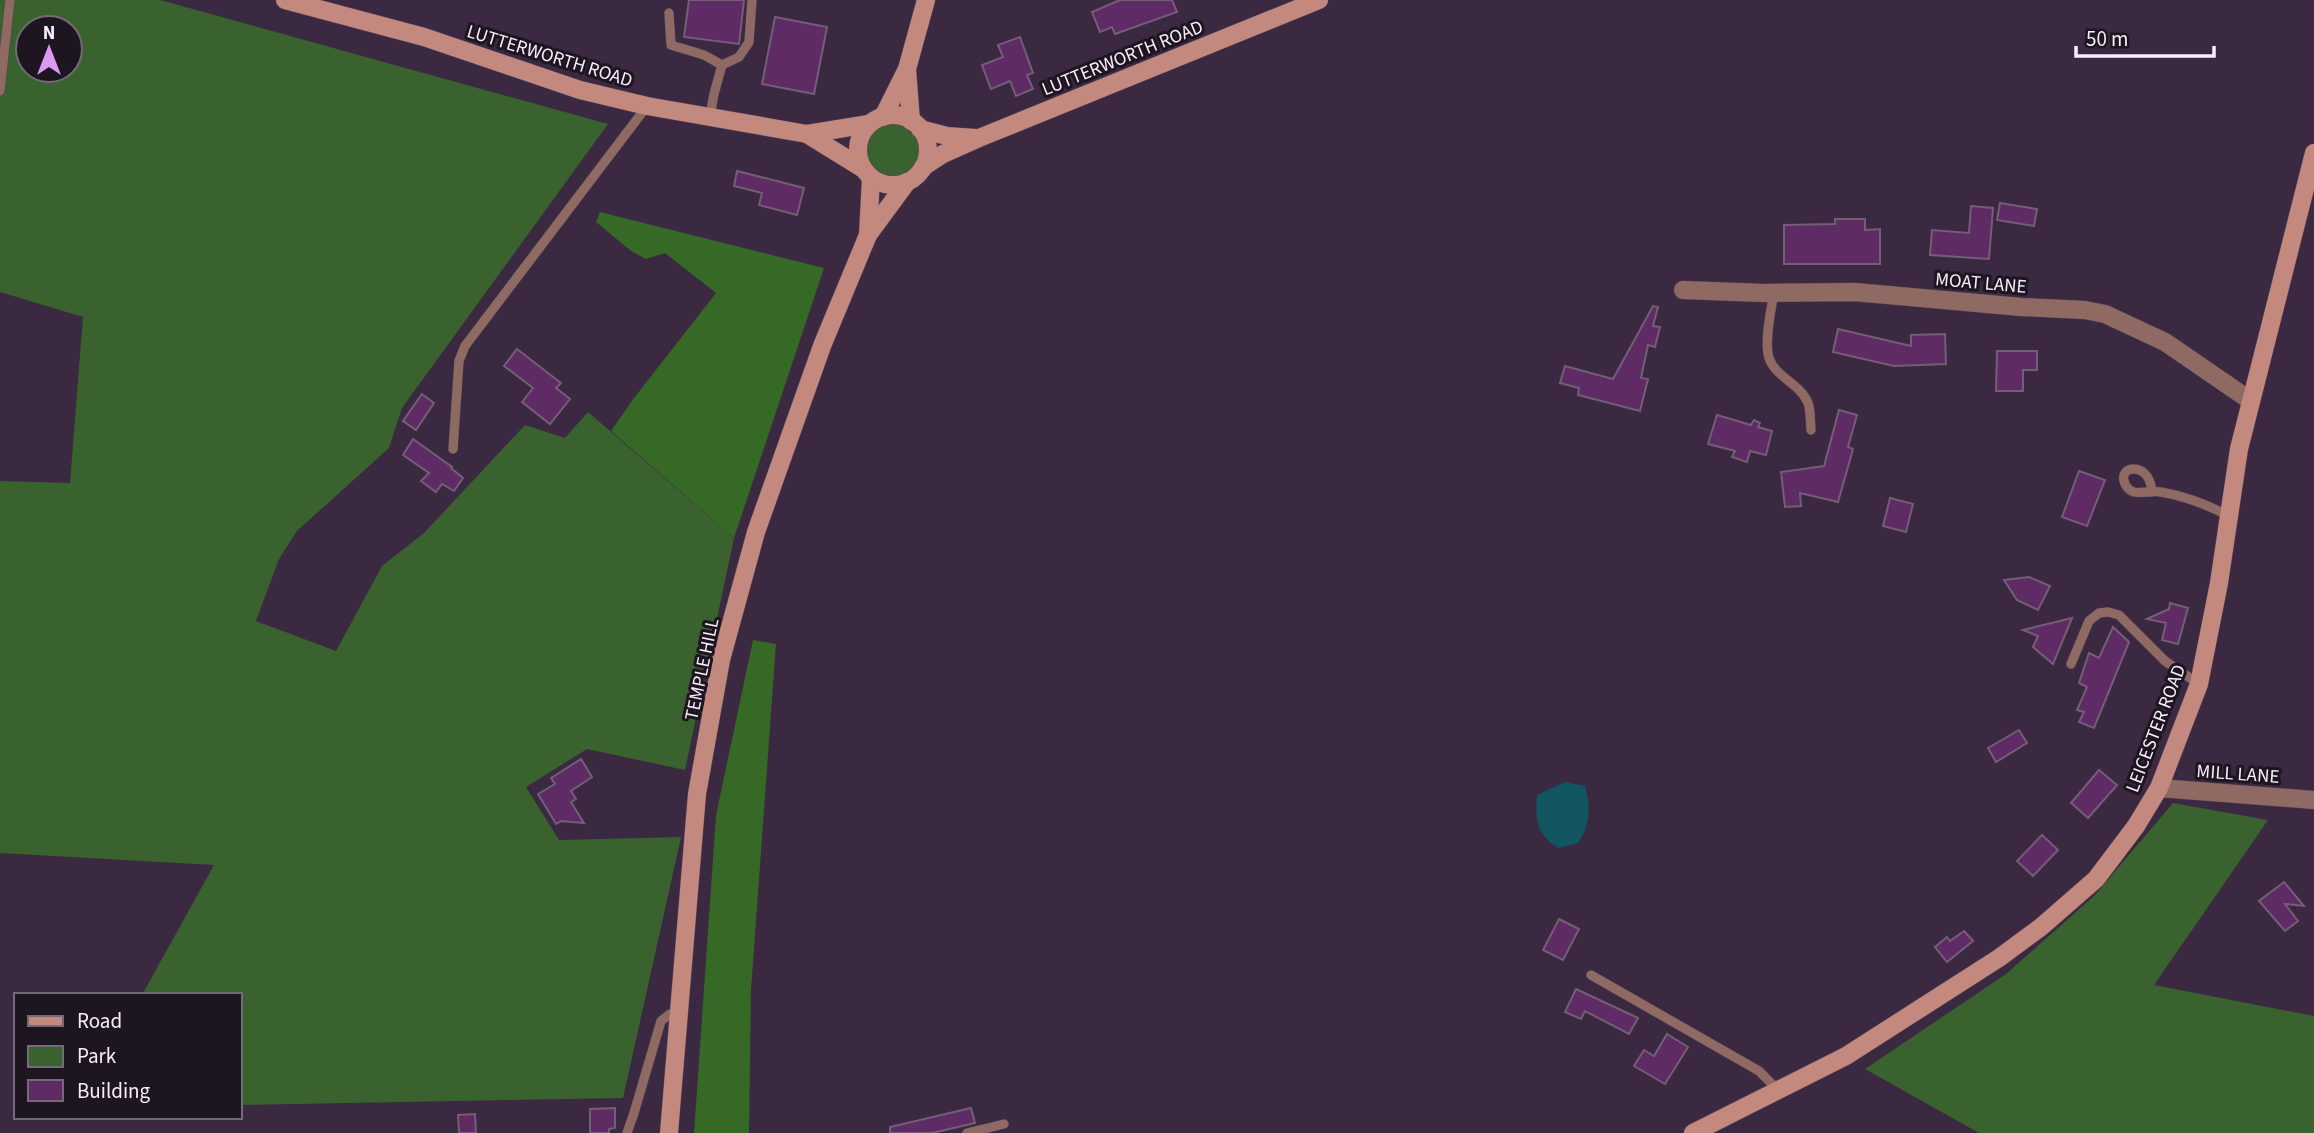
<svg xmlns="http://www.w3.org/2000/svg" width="2314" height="1133" viewBox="0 0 2314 1133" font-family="'Source Sans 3',sans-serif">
  <rect width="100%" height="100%" fill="#3a2940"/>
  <g fill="#3a622e" fill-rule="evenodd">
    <path d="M 0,0 L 160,0 L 608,124 L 402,408 L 389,448 L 297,531 L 279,559 L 256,621 L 336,651 L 382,566 L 424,533 L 525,425 L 565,438 L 588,412 L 734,538 L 685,770 L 587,749 L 526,787 L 559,840 L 681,837 L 623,1098 L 240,1105 L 240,995 L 142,995 L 214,865 L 0,853 L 0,481 L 70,483 L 83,317 L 0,292 ZM 28,28 L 70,28 L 70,70 L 28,70 Z"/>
    <circle cx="893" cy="151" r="27"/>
    <path d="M 2173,803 L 2268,820 L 2154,985 L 2314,1016 L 2314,1133 L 1979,1133 L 1865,1069 L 2006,974 L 2094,896 Z"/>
  </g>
  <g fill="#366826">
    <path d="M 600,212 L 824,268 L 734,538 L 611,431 L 634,398 L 716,293 L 665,253 L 646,259 L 631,251 L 596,222 Z"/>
    <path d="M 753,640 L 776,644 L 751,990 L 749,1133 L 694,1133 L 716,815 Z"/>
  </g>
  <path fill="#115660" d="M 1565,782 L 1585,786 C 1591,806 1590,826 1578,843 L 1558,848 C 1536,834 1535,820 1537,795 Z"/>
  <g fill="#5e2b65" stroke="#745e77" stroke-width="2">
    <path d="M 689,0 L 744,0 L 739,44 L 684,37 Z"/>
    <path d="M 1120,0 L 1172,0 L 1177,12 L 1115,34 L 1112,27 L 1100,32 L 1092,12 Z"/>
    <path d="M 775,17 L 827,27 L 814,94 L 762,84 Z"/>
    <path d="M 1020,37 L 1033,73 L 1027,75 L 1033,89 L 1016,96 L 1010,81 L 991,89 L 982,65 L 1003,57 L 998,45 Z"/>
    <path d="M 737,171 L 804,188 L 797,215 L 759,205 L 762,193 L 734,186 Z"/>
    <path d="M 2000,203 L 2037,209 L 2034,226 L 1997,220 Z"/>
    <path d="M 1971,206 L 1993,208 L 1989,259 L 1930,255 L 1932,230 L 1969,233 Z"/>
    <path d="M 1835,219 L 1865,219 L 1865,230 L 1880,229 L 1880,264 L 1784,264 L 1784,225 L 1835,224 Z"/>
    <path d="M 1653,306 L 1658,307 L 1653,326 L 1660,327 L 1655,347 L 1648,345 L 1641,378 L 1648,379 L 1640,411 L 1578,395 L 1579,388 L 1560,383 L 1565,366 L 1613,379 Z"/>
    <path d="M 1838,329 L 1911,346 L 1911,335 L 1945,334 L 1946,364 L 1894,366 L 1833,352 Z"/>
    <path d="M 517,349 L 561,383 L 556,388 L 570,399 L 550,424 L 522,402 L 533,388 L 504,366 Z"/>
    <path d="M 1997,351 L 2037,351 L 2037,370 L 2023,370 L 2023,391 L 1996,391 Z"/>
    <path d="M 422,394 L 434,403 L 416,430 L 403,421 Z"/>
    <path d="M 1839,410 L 1857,415 L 1848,447 L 1853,449 L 1838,502 L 1800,493 L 1801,506 L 1785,507 L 1781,472 L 1824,466 Z"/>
    <path d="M 1717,415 L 1751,425 L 1754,420 L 1760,423 L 1758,427 L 1772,431 L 1766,455 L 1750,451 L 1747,462 L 1732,457 L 1735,451 L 1708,444 Z"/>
    <path d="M 413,439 L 452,467 L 451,468 L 463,478 L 454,491 L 442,484 L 436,492 L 421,481 L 429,473 L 403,455 Z"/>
    <path d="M 2079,471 L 2105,480 L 2087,526 L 2062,517 Z"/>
    <path d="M 1890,498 L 1913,504 L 1906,532 L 1883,526 Z"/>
    <path d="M 2029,577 L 2050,586 L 2038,610 L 2017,600 L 2004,580 Z"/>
    <path d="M 2170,603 L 2188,608 L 2178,644 L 2162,640 L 2166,623 L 2147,619 L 2169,609 Z"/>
    <path d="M 2072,618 L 2053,664 L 2033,647 L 2038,636 L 2023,630 Z"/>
    <path d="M 2113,627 L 2129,642 L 2094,728 L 2079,722 L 2084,712 L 2077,710 L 2087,687 L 2079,683 L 2089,653 L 2099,658 Z"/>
    <path d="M 2019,730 L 2027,743 L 1996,762 L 1988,748 Z"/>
    <path d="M 581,759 L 592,777 L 571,791 L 576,799 L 571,802 L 584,823 L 561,821 L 556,824 L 538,794 L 555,784 L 551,778 Z"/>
    <path d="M 2099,770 L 2117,785 L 2088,818 L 2071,803 Z"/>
    <path d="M 2042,835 L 2058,850 L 2033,876 L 2017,861 Z"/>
    <path d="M 2284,882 L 2304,906 L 2285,904 L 2298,921 L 2285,931 L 2259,901 Z"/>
    <path d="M 1559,919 L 1579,929 L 1563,960 L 1543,950 Z"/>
    <path d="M 1964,931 L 1973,941 L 1947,962 L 1935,947 L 1947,937 L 1950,941 Z"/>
    <path d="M 1576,989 L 1638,1018 L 1629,1034 L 1585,1011 L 1581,1019 L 1565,1012 Z"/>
    <path d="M 1667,1034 L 1688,1047 L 1665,1084 L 1634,1066 L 1644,1050 L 1654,1056 Z"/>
    <path d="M 615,1108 L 615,1128 L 609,1129 L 609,1133 L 590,1133 L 590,1109 Z"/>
    <path d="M 971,1108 L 975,1123 L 932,1133 L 890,1133 L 890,1127 Z"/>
    <path d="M 475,1114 L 476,1133 L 459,1133 L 458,1115 Z"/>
  </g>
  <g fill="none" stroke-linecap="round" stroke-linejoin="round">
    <defs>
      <g id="lane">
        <path d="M 669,13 L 671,45 L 704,55 L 722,65 L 714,94 L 710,116"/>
        <path d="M 722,65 L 739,57 L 749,42 L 752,0"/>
        <path d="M 0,91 L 10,0"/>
        <path d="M 1774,293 C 1771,309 1764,342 1769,358 C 1775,377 1801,384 1808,403 C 1811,411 1810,421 1811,430"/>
        <path d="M 453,449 L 459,361 L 465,346 L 647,106"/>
        <path d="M 2152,492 C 2151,481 2146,469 2133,469 C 2118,470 2123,489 2134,492 C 2142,494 2152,490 2161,492 C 2184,496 2208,505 2229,516"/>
        <path d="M 2071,664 L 2089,621 L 2099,613 L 2108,612 L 2119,615 L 2165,661 L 2199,684"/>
        <path d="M 1591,975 L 1759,1071 L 1778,1090"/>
        <path d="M 627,1133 L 634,1113 L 661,1021 L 670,1014 L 679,1016"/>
        <path d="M 967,1133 L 1004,1124"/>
      </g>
      <g id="street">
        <path d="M 1683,290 L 1764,293 L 1855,292 L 2021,307 L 2085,310 L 2105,314 L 2165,342 L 2251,401"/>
        <path d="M 2159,788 L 2314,800"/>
      </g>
      <g id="secondary">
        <path d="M 285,0 L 424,37 L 580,90 L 647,106 L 807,134 L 869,124"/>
        <path d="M 907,69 L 911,121"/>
        <circle cx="893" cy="150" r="35"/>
        <path d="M 883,117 L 907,69 L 926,0"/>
        <path d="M 920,129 L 947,136 L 975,138"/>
        <path d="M 807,134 L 862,168"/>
        <path d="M 923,167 L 943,154 L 979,138 L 1319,0"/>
        <path d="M 868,235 L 871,178"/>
        <path d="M 669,1133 L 697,794 L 721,660 L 756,532 L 822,346 L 868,235 L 907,182"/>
        <path d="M 1693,1133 L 1846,1056 L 1999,958 L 2041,927 L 2096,879 L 2136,826 L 2159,788 L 2199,684 L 2219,583 L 2239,449 L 2314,153"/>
      </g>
    </defs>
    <use href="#lane" stroke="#55445a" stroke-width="10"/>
    <use href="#street" stroke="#55445a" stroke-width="19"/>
    <use href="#secondary" stroke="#55445a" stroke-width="19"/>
    <use href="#lane" stroke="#8f6a62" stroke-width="9"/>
    <use href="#street" stroke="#8f6a62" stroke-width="18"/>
    <use href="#secondary" stroke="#c4897e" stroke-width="18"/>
  </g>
  <g text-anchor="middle" stroke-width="6" stroke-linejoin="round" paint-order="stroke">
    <g font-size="19" fill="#f9edfd" stroke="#1d1520">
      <text transform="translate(550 55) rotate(17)" y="7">LUTTERWORTH ROAD</text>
      <text transform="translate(1122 57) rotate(-22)" y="7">LUTTERWORTH ROAD</text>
      <text transform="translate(1981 282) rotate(5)" y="7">MOAT LANE</text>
      <text transform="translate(701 669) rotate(-78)" y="7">TEMPLE HILL</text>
      <text transform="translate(2155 728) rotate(-69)" y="7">LEICESTER ROAD</text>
      <text transform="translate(2238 773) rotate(4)" y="7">MILL LANE</text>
    </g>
  </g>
  <rect x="14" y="993" width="228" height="126" fill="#1d1520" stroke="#756b78" stroke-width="2"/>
  <rect x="28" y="1016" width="35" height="10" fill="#c4897e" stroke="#756b78" stroke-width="2"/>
  <text x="77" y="1028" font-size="21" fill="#f9edfd">Road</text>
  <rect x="28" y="1046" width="35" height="21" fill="#3a622e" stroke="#756b78" stroke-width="2"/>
  <text x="77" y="1063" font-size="21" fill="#f9edfd">Park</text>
  <rect x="28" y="1080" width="35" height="21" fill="#5e2b65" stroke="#756b78" stroke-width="2"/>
  <text x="77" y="1098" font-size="21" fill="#f9edfd">Building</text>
  <g transform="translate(49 49)"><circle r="33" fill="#1d1520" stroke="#756b78" stroke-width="2"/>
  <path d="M0-5L12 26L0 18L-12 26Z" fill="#dc99f4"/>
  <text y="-10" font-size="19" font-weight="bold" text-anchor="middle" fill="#f9edfd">N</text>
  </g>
  <path d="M2076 46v10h138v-10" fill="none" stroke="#f9edfd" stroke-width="3.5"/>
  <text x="2086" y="46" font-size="21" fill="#f9edfd" stroke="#1d1520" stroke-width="5" paint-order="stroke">50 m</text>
</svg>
